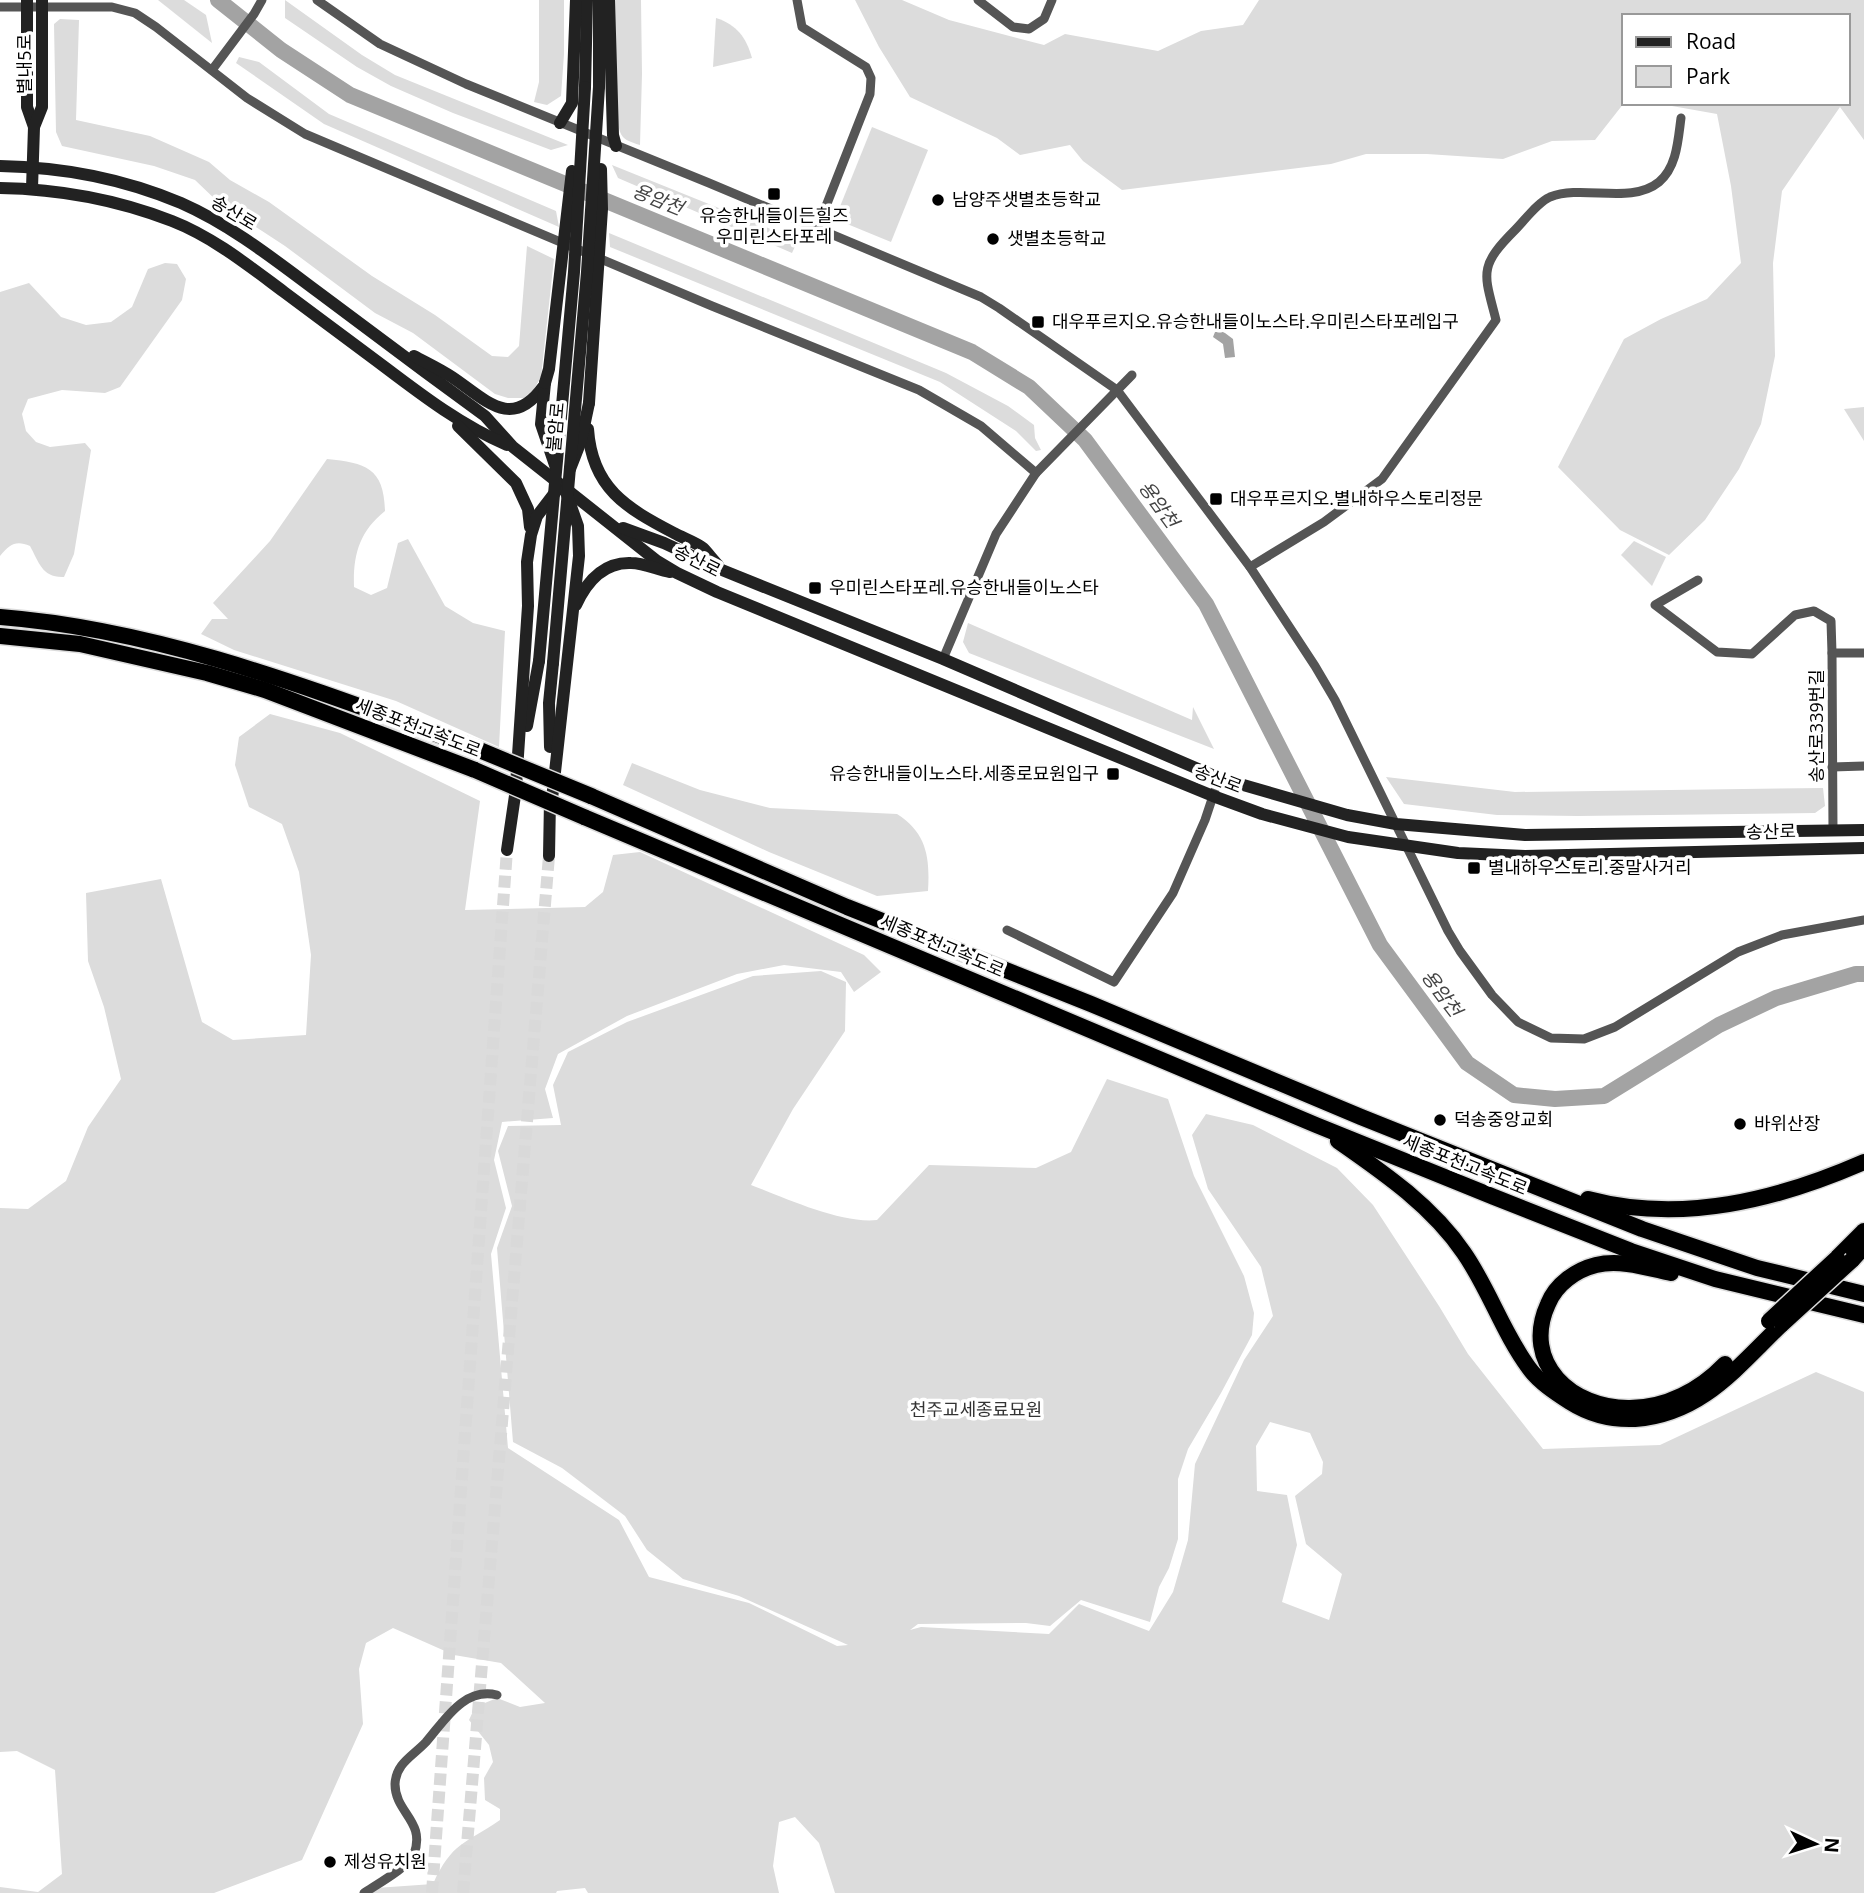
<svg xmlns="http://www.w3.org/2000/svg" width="1864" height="1893" viewBox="0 0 1864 1893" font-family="'Open Sans','Noto Sans KR',sans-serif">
  <rect width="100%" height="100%" fill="#fff"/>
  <g fill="#dcdcdc" fill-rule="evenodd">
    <path d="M 158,0 L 184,0 L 206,15 L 212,43 Z"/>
    <path d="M 285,0 L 362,55 L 395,75 L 568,145 L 551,150 L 453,113 L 391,86 L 357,67 L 285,18 Z"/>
    <path d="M 539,0 L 564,0 L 564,54 L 561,96 L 547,105 L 534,102 L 539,82 Z"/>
    <path d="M 614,0 L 641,0 L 642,74 L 640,145 C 620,139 620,136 617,116 Z"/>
    <path d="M 855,0 L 902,0 L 949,20 L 1044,45 L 1065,34 L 1158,51 L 1201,31 L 1243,25 L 1259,0 L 1864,0 L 1864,140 L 1840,107 L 1782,191 L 1773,263 L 1775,356 L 1761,424 L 1739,469 L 1705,520 L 1669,555 L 1620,530 L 1558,467 L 1624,339 L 1661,319 L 1707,299 L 1741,263 L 1731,186 L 1717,114 L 1655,103 L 1848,103 L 1848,16 L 1624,16 L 1624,103 L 1595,140 L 1552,141 L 1503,159 L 1427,154 L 1366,154 L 1331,164 L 1122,190 L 1083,161 L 1070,145 L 1020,155 L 997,138 L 910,97 L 879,47 Z"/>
    <path d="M 716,18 C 737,25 746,37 752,58 L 713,67 Z"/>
    <path d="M 60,19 L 79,20 L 76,120 L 150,136 L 209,162 L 230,180 L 269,202 L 372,276 L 435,315 L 492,356 L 508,357 L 519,346 L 527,246 L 554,259 L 541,377 L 534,389 L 524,398 L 508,398 L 495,394 L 413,333 L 375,313 L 285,246 L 218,202 L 195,180 L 154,166 L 62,146 L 56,132 L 54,24 Z"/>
    <path d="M 239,57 L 259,62 L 329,114 L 556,211 L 559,227 L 324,124 L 236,63 Z"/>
    <path d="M 872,127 L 928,150 L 891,242 L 835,219 Z"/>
    <path d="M 612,165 L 798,240 L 792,253 L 618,178 Z"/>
    <path d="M 609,233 L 946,373 L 1008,406 L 1034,425 L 1035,438 L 1041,450 L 1036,451 L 1016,431 L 940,382 L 610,247 Z"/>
    <path d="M 165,263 L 177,264 L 186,279 L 182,300 L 120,387 L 105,393 L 62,390 L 28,399 L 22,414 L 26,431 L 36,442 L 50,447 L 85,443 L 91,450 L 74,554 L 64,577 C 42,578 39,562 30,546 C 16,540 10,544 0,556 L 0,292 L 29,283 L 61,317 L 86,325 L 111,322 L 132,307 L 148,269 Z"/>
    <path d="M 1864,407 L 1864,441 L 1844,409 Z"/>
    <path d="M 327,459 C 366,463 384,468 385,511 C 359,532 353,555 354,587 L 371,595 L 387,588 L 398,543 L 408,539 L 445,606 L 473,623 L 505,631 L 499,747 L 396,701 L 234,650 L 201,634 L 212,619 L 228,619 L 213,603 L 270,541 Z"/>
    <path d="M 1634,541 L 1666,557 L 1652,586 L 1621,555 Z"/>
    <path d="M 968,623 L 1192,720 L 1193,707 L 1214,749 L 969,653 L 963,642 Z"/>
    <path d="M 270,714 L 340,733 L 480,801 L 465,910 L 585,907 L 603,892 L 613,855 L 640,852 L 864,955 L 881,972 L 854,992 L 841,972 L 784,965 L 737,974 L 627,1016 L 558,1054 L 545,1089 L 553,1118 L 502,1122 L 494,1160 L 506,1208 L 491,1254 L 508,1448 L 619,1520 L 649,1577 L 749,1603 L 837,1646 L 848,1645 L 739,1596 L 683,1579 L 647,1550 L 625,1516 L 562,1468 L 513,1442 L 497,1248 L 512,1206 L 498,1151 L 508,1126 L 561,1125 L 553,1085 L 568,1052 L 627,1022 L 753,976 L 821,971 L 846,982 L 845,1031 L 793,1109 L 751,1185 C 785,1198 841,1224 877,1220 L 929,1165 L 1036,1168 L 1071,1152 L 1107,1079 L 1168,1099 L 1194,1176 L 1244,1276 L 1254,1313 L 1252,1335 L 1221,1393 L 1188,1449 L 1178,1479 L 1178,1539 L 1169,1568 L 1159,1587 L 1150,1622 L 1081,1600 L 1050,1626 L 1026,1623 L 918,1624 L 910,1630 L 921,1627 L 1049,1634 L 1079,1604 L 1149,1631 L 1173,1592 L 1188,1540 L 1195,1464 L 1244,1360 L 1273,1316 L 1261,1267 L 1208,1189 L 1192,1135 L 1206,1114 L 1253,1125 L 1337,1168 L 1373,1205 L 1439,1306 L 1468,1354 L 1543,1449 L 1660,1445 L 1816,1372 L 1864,1392 L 1864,1893 L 835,1893 L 819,1843 L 795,1817 L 779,1822 L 773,1866 L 779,1893 L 588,1893 L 585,1888 L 557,1891 L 556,1893 L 365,1893 L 376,1888 L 433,1884 C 452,1842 465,1844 500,1820 L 500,1809 L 485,1800 L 484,1778 L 493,1762 L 489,1745 L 469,1720 L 475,1707 L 497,1698 L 520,1707 L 545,1703 L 501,1663 L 454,1655 L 393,1628 L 366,1643 L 359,1669 L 363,1724 L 302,1860 L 214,1893 L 0,1893 L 0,1887 L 38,1892 L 62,1874 L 55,1770 L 17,1751 L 0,1752 L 0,1208 L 28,1209 L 66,1181 L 88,1127 L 121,1079 L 104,1007 L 88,961 L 86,893 L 161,879 L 202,1022 L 233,1040 L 306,1035 L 311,955 L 299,872 L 282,824 L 249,807 L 235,765 L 239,737 ZM 1270,1422 L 1310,1433 L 1323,1462 L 1322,1474 L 1295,1496 L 1306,1544 L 1342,1574 L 1329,1620 L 1282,1602 L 1297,1545 L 1287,1495 L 1257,1491 L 1256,1446 Z"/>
    <path d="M 632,763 L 700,790 L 770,808 L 897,814 C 927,833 930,858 928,891 L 877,896 L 769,852 L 623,785 Z"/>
    <path d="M 1386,777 L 1515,792 L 1823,788 L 1825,806 L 1815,813 L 1578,816 L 1497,815 L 1404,804 Z"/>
  </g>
  <path fill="#a3a3a3" d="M 1217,327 L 1233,339 L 1235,357 L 1225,358 L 1223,344 L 1213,337 Z"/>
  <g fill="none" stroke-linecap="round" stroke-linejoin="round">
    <path stroke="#a3a3a3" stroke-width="16" d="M 218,0 L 281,50 L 350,95 L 972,352 L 1029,387 L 1085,440 L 1206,604 L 1380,945 L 1467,1063 L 1514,1095 L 1555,1099 L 1604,1096 L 1719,1025 L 1776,998 L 1856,974 L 1864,974"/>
    <g stroke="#d9d9d9" stroke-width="12" stroke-dasharray="12 6" stroke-linecap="butt">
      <path d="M 432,1893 L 507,850"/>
      <path d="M 463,1893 L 549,856"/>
    </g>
    <defs>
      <g id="highway">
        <path d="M 0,617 C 166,630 322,693 477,749"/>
        <path d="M 0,636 L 80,644 L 207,673 L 265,690 L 475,770"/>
        <path d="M 591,796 L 847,907 L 1091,1004 L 1361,1117 L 1642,1229 L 1757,1268 L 1864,1294"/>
        <path d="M 584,817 L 1316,1125 L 1494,1197 L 1631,1251 L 1715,1279 L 1864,1315"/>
        <path d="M 1338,1141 C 1384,1173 1432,1206 1464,1253 C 1489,1289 1503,1333 1529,1368 C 1539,1382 1556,1393 1570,1402 C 1589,1414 1612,1420 1635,1419 C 1702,1414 1737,1367 1782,1324"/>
        <path d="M 1588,1199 C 1682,1224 1777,1200 1864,1162"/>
        <path d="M 1837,1258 L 1864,1231"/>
        <path d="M 1852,1260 L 1864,1247"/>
        <path d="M 1671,1273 C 1648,1268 1620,1259 1596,1265 C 1576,1270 1556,1284 1548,1304 C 1521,1363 1572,1409 1630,1408 C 1666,1408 1700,1390 1725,1364"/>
      </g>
    </defs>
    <use href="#highway" stroke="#dbdbdb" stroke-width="19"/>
    <g stroke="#555" stroke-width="9">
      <path d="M 317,0 L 380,44 L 466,84 L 709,183 L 981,297 L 999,308 L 1117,390 L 1250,567 L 1315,666 L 1335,700 L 1448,931 L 1460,951 L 1492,995 L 1518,1022 L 1551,1038 L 1584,1039 L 1615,1027 L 1738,952 L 1782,935 L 1864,920"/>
      <path d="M 797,0 L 802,27 L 866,67 L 871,78 L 870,94 L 817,229"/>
      <path d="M 978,0 L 1013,27 L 1029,29 L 1044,19 L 1052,0"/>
      <path d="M 0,7 L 112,7 L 135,13 L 156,27 L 247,98 L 305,134 L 712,306 L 919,390 L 981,426 L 1036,473 L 996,534 L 943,659"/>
      <path d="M 212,70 L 254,14 L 262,0"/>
      <path d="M 1036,473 L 1132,375"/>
      <path d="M 1250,567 L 1324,522 L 1382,479 L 1496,320 C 1484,273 1478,267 1515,230 C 1525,220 1537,203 1550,197 C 1583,184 1631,205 1659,182 C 1677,167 1678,140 1681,118"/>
      <path d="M 1698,580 L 1655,605 L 1717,652 L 1752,654 L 1795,615 L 1814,611 L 1831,621 L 1832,653"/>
      <path d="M 1832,767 L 1864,766"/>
      <path d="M 1833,830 L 1832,653 L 1864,653"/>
      <path d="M 1007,930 L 1114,982 L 1173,893 L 1205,820 L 1219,778"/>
      <path d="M 364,1893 C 376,1885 410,1866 414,1854 C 426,1821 395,1813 395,1784 C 396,1763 413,1756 426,1742 C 445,1720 464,1687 497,1695"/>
    </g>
    <g stroke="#222" stroke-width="12">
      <path d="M 27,0 L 27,107 L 34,127"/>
      <path d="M 609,0 L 613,135 L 616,146"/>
      <path d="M 585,87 L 587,0"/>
      <path d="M 599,87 L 599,0"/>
      <path d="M 560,123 L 572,103 L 576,0"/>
      <path d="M 0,166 C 61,167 124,179 181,203 C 231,225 275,260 318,292 C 374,334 429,375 485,416 L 513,447 L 657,561 L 677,573 L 717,592 L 1213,796 L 1262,814 L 1348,837 L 1458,853 L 1525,856 L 1864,848"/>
      <path d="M 0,188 C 58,189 118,200 172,221 C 213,237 249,266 284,292 C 315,315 347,339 378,362 C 419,393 460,425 507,445"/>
      <path d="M 32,188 L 34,127 L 42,107 L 42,0"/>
      <path d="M 414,356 C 427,363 440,369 452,377 C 485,399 511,431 543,387"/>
      <path d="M 545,383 L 541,424 L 556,468"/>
      <path d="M 458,426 L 516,483 L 528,509 L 530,527"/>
      <path d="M 588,429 C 592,488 626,508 674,533 C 683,538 695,542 703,548 C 708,553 713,560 718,565"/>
      <path d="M 570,469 L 581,441 L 589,403"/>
      <path d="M 623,528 L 664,543 L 722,570 L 943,659 L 1219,778 L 1347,815 L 1396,824 L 1525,835 L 1864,830"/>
      <path d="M 576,605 C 587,581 604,562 631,563 C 644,563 658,570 670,572"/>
      <path d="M 527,726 L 539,661"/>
      <path d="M 550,747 L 549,703 L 553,663"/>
      <path d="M 516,785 L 528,606 L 527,562 L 531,535 L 537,516 L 557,490"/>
      <path d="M 551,808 L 579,556 L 578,526 L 567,495"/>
      <path d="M 507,850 L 517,782"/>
      <path d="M 549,856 L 550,800"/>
    </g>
    <use href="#highway" stroke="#000" stroke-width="16"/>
    <defs>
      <g id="highway-bridge">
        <path d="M 477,749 L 591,796"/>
        <path d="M 475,770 L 584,817"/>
        <path d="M 1769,1321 L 1837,1258"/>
        <path d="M 1782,1324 L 1852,1260"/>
      </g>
    </defs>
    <use href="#highway-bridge" stroke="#dbdbdb" stroke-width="19" stroke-linecap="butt"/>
    <g stroke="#222" stroke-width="12">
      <path d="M 545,383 L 549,369 L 572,171"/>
      <path d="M 589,403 L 602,209 L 601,169"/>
      <path d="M 539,661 L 574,272 L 585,87"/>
      <path d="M 553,663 L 587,272 L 599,87"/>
    </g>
    <use href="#highway-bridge" stroke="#000" stroke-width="16"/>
  </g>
  <g fill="#000" stroke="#fff" stroke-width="2.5">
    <rect x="767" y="187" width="14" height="14" rx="3.5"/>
    <circle cx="938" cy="200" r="7"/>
    <circle cx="993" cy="239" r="7"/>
    <rect x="1031" y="315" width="14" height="14" rx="3.5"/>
    <rect x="1209" y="492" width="14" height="14" rx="3.5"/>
    <rect x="808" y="581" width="14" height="14" rx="3.5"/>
    <rect x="1106" y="767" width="14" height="14" rx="3.5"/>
    <rect x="1467" y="861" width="14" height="14" rx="3.5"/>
    <circle cx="1440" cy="1120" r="7"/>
    <circle cx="1740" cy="1124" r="7"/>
    <circle cx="330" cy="1862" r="7"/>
  </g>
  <g text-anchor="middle" stroke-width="7" stroke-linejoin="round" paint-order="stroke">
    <g font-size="18" fill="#000" stroke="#fff">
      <text transform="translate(25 64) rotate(-90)" y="6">별내5로</text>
      <text transform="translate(234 213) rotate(31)" y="6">송산로</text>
      <text transform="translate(556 427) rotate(-85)" y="6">불암로</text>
      <text transform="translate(697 561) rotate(27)" y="6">송산로</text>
      <text transform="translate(1817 726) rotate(-90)" y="6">송산로339번길</text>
      <text transform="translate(418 728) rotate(21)" y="6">세종포천고속도로</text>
      <text transform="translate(1218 779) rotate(21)" y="6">송산로</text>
      <text transform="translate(1771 832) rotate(-1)" y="6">송산로</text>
      <text transform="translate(942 946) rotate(23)" y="6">세종포천고속도로</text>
      <text transform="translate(1465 1165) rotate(22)" y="6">세종포천고속도로</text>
    </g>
    <g font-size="18" fill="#000" stroke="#fff" text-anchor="start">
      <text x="952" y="206">남양주샛별초등학교</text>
      <text x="774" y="222" text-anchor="middle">유승한내들이든힐즈<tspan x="774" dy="21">우미린스타포레</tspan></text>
      <text x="1007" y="245">샛별초등학교</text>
      <text x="1052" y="328">대우푸르지오.유승한내들이노스타.우미린스타포레입구</text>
      <text x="1230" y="505">대우푸르지오.별내하우스토리정문</text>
      <text x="829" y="594">우미린스타포레.유승한내들이노스타</text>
      <text x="1099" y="780" text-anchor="end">유승한내들이노스타.세종로묘원입구</text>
      <text x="1488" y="874">별내하우스토리.중말사거리</text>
      <text x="1454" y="1126">덕송중앙교회</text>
      <text x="1754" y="1130">바위산장</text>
      <text x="344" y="1868">제성유치원</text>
    </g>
    <g font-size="18" fill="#333" stroke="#fff">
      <text x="976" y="1416">천주교세종료묘원</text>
    </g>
    <g font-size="19" font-style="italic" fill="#444" stroke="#fff">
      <text transform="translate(658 199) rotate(22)" y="7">용암천</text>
      <text transform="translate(1159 504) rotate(54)" y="7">용암천</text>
      <text transform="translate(1442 993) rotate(53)" y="7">용암천</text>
    </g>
  </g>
  <rect x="1622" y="14" width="228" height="91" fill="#ffffff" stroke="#999999" stroke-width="2"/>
  <rect x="1636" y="37" width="35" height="10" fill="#222222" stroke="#999999" stroke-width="2"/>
  <text x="1686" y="49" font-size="21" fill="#000000">Road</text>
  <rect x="1636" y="66" width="35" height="21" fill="#dcdcdc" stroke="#999999" stroke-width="2"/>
  <text x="1686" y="84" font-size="21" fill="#000000">Park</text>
  <g transform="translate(1815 1844) rotate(94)" stroke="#ffffff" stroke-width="5" paint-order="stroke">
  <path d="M0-5L12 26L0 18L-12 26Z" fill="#000000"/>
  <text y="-10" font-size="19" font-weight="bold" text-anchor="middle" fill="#000000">N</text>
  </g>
</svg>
